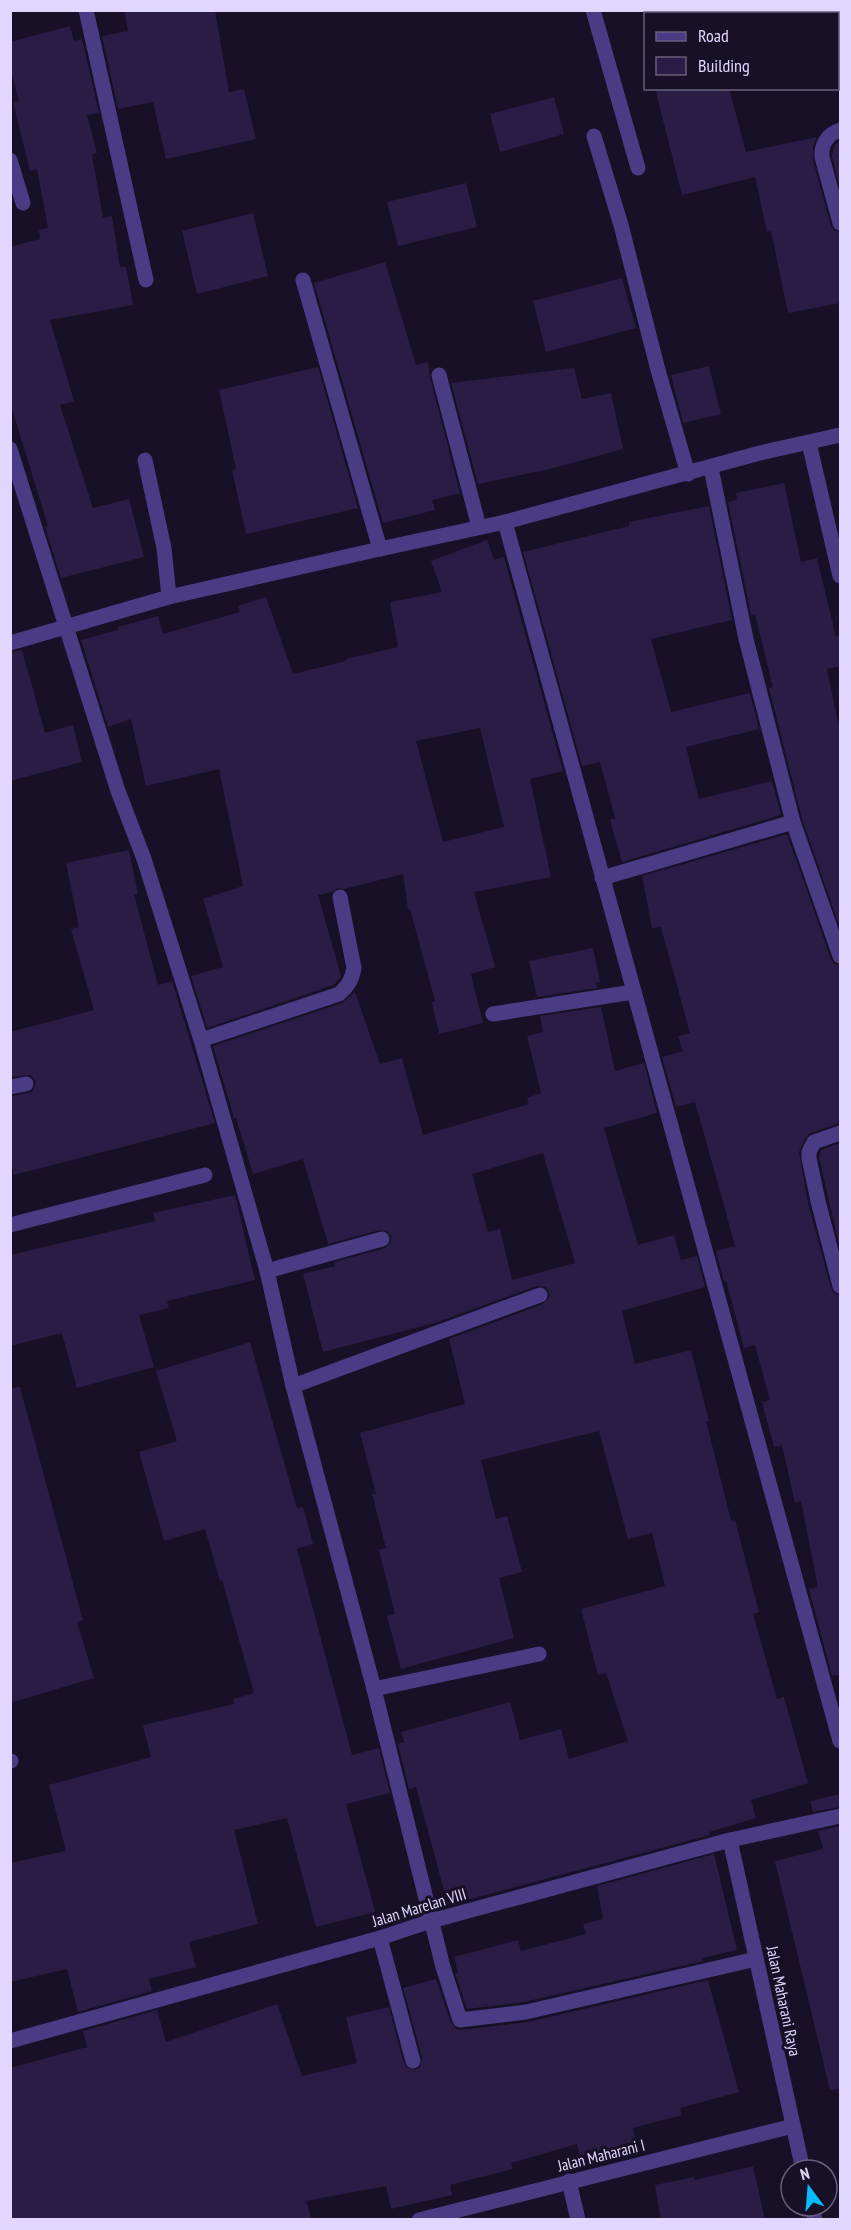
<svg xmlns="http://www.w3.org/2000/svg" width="851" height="2230" viewBox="0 0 851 2230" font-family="'PT Sans Narrow',sans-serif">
  <rect width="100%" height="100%" fill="#171026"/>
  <g fill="#2b1c46" fill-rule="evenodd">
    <path d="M 124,10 L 215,10 L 229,92 L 244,89 L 256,139 L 166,159 L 153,102 L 118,109 L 102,36 L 128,31 Z"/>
    <path d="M 70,26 L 74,41 L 82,39 L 99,113 L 87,115 L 97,153 L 92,155 L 103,218 L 112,216 L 120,267 L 126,266 L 133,305 L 50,320 L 74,401 L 60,405 L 93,508 L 129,499 L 144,557 L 61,578 L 45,527 L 48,526 L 10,403 L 10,247 L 40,239 L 39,230 L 48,228 L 37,169 L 30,171 L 13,102 L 19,101 L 10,67 L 10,42 Z"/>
    <path d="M 655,88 L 729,88 L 746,152 L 817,137 L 813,146 L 813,160 L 831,226 L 834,230 L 840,232 L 840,303 L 788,313 L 771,231 L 767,232 L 755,177 L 682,195 Z"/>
    <path d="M 554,97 L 564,134 L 500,152 L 490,114 Z"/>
    <path d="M 840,140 L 840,188 L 832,156 L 834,146 Z"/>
    <path d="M 466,183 L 477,227 L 398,246 L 387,202 Z"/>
    <path d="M 253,213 L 268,276 L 197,294 L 182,231 Z"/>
    <path d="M 385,262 L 416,365 L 428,362 L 430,377 L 460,493 L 432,500 L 435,510 L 383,523 L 314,283 Z"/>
    <path d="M 622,278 L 636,328 L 546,352 L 533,301 Z"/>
    <path d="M 709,366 L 721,414 L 683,423 L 671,375 Z"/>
    <path d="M 318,367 L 358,508 L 246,534 L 232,470 L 236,469 L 219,390 Z"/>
    <path d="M 574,368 L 582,399 L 611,393 L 623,449 L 550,469 L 478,484 L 451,383 Z"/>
    <path d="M 784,483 L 801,562 L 817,558 L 836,637 L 840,635 L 840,666 L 827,669 L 840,732 L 840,928 L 802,819 L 769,688 L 773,687 L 755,614 L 751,615 L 728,502 L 737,500 L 736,493 Z"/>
    <path d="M 709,506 L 732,620 L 651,639 L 671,712 L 750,693 L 759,729 L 686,747 L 699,799 L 772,781 L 781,815 L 622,862 L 610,820 L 615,818 L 600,762 L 582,766 L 523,552 L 629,526 L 629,522 Z"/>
    <path d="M 487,540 L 494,560 L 504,557 L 563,771 L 530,779 L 551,877 L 474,892 L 495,967 L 471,974 L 483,1023 L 439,1034 L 432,1002 L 435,1001 L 410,909 L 408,909 L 403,874 L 344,889 L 338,888 L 332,892 L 318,895 L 341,976 L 334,985 L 207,1028 L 191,976 L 223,967 L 203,899 L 243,886 L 219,769 L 146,786 L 131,719 L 108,727 L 81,640 L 118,630 L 118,627 L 158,616 L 163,634 L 240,612 L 238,606 L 266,597 L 293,674 L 346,661 L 346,659 L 398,647 L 390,602 L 442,592 L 431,561 ZM 480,728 L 504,827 L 443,842 L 416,741 Z"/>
    <path d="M 22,650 L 45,733 L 73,725 L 82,762 L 10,781 L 10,652 Z"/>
    <path d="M 787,834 L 831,959 L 834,964 L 840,965 L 840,1123 L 810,1133 L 805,1138 L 799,1152 L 808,1203 L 831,1288 L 834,1293 L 840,1296 L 840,1675 L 832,1676 L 809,1589 L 818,1587 L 801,1501 L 795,1503 L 782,1445 L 774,1447 L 762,1402 L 770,1400 L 755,1345 L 744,1348 L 726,1281 L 724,1282 L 716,1251 L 735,1246 L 721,1195 L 695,1102 L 676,1107 L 662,1057 L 683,1051 L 678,1036 L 690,1033 L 661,927 L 652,928 L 642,876 Z"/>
    <path d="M 129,850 L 138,894 L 134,895 L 158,985 L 172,981 L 215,1123 L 14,1175 L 10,1159 L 10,1097 L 32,1092 L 36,1083 L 33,1077 L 29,1075 L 10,1077 L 10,1032 L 94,1010 L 71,929 L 79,927 L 66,863 Z"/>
    <path d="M 593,948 L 600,982 L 596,983 L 597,988 L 537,997 L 529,961 Z"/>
    <path d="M 355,992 L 380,1064 L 402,1058 L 423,1135 L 529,1104 L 527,1098 L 541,1093 L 527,1036 L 543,1032 L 540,1016 L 601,1007 L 615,1071 L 644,1063 L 657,1113 L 604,1128 L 638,1245 L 674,1235 L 681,1260 L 697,1256 L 705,1287 L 622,1311 L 635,1364 L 691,1350 L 709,1421 L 706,1421 L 731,1521 L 735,1520 L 759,1612 L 753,1614 L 777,1699 L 784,1697 L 808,1783 L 751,1800 L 756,1818 L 709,1832 L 710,1835 L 448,1905 L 416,1787 L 409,1789 L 398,1744 L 404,1742 L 401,1732 L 510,1702 L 520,1740 L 561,1729 L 569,1759 L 628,1741 L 606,1673 L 598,1675 L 581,1609 L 665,1586 L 652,1533 L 628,1539 L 599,1431 L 481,1460 L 496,1519 L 507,1516 L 522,1572 L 499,1578 L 514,1638 L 401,1669 L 387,1616 L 395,1614 L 379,1550 L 386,1548 L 372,1494 L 376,1494 L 360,1433 L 465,1404 L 449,1339 L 543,1304 L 550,1296 L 546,1287 L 537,1286 L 438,1322 L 323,1352 L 303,1274 L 335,1266 L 334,1262 L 385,1248 L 391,1242 L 391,1236 L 388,1232 L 380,1230 L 328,1244 L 303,1159 L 253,1174 L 236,1118 L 234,1118 L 213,1046 L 342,1003 ZM 543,1153 L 575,1263 L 512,1280 L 500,1229 L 488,1232 L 472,1174 Z"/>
    <path d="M 840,1143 L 840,1249 L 819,1157 L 821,1150 Z"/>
    <path d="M 235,1195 L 255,1280 L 167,1301 L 169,1308 L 139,1315 L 154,1367 L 77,1388 L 62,1333 L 10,1346 L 10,1255 L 155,1221 L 153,1213 Z"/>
    <path d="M 250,1342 L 297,1508 L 303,1507 L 313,1544 L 297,1549 L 352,1755 L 379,1748 L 390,1793 L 346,1804 L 375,1912 L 316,1927 L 287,1818 L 234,1830 L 258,1924 L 189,1942 L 196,1967 L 149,1979 L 152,1991 L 78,2012 L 67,1969 L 10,1982 L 10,1863 L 66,1851 L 49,1785 L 151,1757 L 143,1725 L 234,1704 L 233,1699 L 254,1693 L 222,1580 L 220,1581 L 205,1529 L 164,1541 L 139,1452 L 177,1441 L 156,1371 Z"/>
    <path d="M 20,1387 L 83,1620 L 77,1622 L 94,1678 L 10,1703 L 10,1388 Z"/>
    <path d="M 840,1794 L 840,1807 L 813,1812 L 810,1801 Z"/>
    <path d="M 840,1826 L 840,2089 L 830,2090 L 775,1861 L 823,1849 L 818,1831 Z"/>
    <path d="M 714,1854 L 737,1950 L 702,1958 L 703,1961 L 524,2002 L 467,2009 L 455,1973 L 458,1973 L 454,1957 L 518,1940 L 521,1951 L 586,1934 L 583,1924 L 603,1919 L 597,1886 Z"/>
    <path d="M 436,1979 L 451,2023 L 456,2029 L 461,2030 L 528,2022 L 708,1980 L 739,2092 L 680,2108 L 682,2115 L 633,2128 L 638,2152 L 582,2166 L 577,2144 L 511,2163 L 513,2169 L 450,2185 L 452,2195 L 391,2209 L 386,2186 L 306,2201 L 312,2220 L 10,2220 L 10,2068 L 87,2047 L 83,2031 L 157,2010 L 166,2042 L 277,2004 L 302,2076 L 357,2063 L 346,2017 L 389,2007 L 404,2064 L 407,2068 L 415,2070 L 420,2067 L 422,2058 L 403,1988 Z"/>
    <path d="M 753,2166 L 765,2220 L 661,2220 L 655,2185 L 694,2177 L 695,2180 Z"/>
  </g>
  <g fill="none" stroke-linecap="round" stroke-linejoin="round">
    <g stroke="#4a3c84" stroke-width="15">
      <path d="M 593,10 L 638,168"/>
      <path d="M 145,460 L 164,548 L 169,597"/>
    </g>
    <g stroke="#4a3c84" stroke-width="15">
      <path d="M 86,10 L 146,280"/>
      <path d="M 838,16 L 840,15"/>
      <path d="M 840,130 C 828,134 821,144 822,157 L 840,223"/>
      <path d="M 594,136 L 621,225 L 658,370 L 688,474"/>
      <path d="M 10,160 L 23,203"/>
      <path d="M 303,280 L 380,549"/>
      <path d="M 439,375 L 479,527"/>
      <path d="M 809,443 L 840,576"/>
      <path d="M 10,449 L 118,791 L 144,859 L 201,1040 L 267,1271 L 293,1386 L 374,1689 L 443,1967 L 460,2020 L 526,2012 L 756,1959"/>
      <path d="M 711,468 L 746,639 L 793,822"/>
      <path d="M 505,522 L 840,1741"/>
      <path d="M 10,643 L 169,597 L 380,549 L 505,522 L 760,453 L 840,435"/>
      <path d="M 602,878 L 793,822 L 840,956"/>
      <path d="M 493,1014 L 633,992"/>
      <path d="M 201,1040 L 339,994 C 348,986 352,980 354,968 L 340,897"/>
      <path d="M 10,1087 L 26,1084"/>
      <path d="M 840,1133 L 814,1142 L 809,1152 L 809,1158 L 818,1201 L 840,1286"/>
      <path d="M 10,1225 L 205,1175"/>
      <path d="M 267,1271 L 382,1239"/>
      <path d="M 293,1386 L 540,1295"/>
      <path d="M 374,1689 L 539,1654"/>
      <path d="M 10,1761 L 11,1761"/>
      <path d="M 730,1840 L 803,2170"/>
      <path d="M 380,1938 L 413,2061"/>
      <path d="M 10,2041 L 380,1938 L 431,1921 L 730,1840 L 840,1816"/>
      <path d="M 569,2181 L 578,2220"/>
      <path d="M 812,2206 L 815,2220"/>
      <path d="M 419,2220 L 793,2126"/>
    </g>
  </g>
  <g text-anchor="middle" stroke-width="6" stroke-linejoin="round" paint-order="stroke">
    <g font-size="16" fill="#e1d6fe" stroke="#171026">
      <text transform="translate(419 1907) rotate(-17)" y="6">Jalan Marelan VIII</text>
      <text transform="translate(784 2001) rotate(78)" y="6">Jalan Maharani Raya</text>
      <text transform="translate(601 2155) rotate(-14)" y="6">Jalan Maharani I</text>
    </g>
  </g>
  <rect width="851" height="2230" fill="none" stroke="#e1d6fe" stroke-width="24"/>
  <rect x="644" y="12" width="195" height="78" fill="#171026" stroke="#685f7c" stroke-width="1.5"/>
  <rect x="656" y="32" width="30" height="9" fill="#4a3c84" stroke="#685f7c" stroke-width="1.5"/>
  <text x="698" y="42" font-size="18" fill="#e1d6fe">Road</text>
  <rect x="656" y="57" width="30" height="18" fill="#2b1c46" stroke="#685f7c" stroke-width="1.5"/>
  <text x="698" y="72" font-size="18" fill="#e1d6fe">Building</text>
  <g transform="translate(809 2188) rotate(344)"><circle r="28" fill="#171026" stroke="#685f7c" stroke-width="1.5"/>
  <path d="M0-4.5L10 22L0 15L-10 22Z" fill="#07baf9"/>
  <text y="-9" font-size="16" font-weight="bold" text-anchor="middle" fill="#e1d6fe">N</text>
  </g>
</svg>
